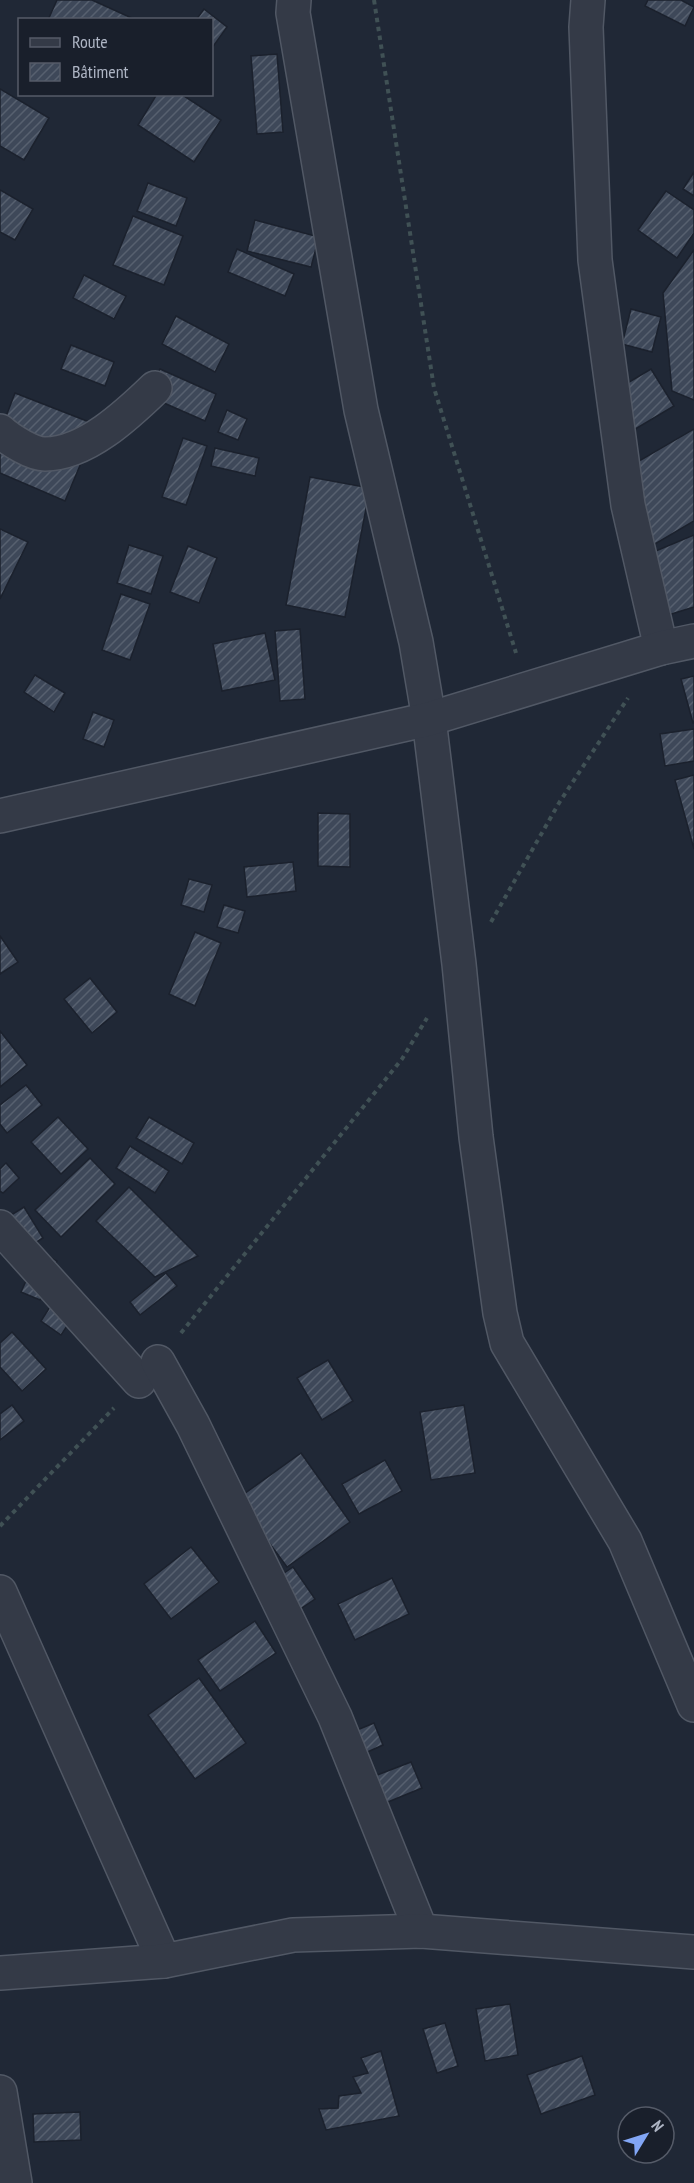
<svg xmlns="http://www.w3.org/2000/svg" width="694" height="2183" viewBox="0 0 694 2183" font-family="'PT Sans Narrow',sans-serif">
  <defs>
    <pattern id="building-hatch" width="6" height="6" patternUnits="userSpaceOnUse" patternTransform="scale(1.5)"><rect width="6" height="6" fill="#3e4859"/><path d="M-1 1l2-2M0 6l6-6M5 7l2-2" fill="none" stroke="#57606f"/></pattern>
  </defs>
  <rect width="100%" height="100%" fill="#202836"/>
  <g fill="url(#building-hatch)" stroke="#1b212d" stroke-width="1.5">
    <path d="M 57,0 L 92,0 L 136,20 L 48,20 Z"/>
    <path d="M 648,0 L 681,0 L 694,7 L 685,26 L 645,6 Z"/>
    <path d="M 204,9 L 227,27 L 212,48 L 212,20 L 196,20 Z"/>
    <path d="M 277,54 L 283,132 L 257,134 L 251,56 Z"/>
    <path d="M 0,89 L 49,118 L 24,160 L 0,146 Z"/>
    <path d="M 157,94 L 181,94 L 221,120 L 194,162 L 138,125 Z"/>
    <path d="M 694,172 L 694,196 L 683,189 Z"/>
    <path d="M 148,183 L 187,198 L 176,226 L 137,211 Z"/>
    <path d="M 0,190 L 33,209 L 15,240 L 0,232 Z"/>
    <path d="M 666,191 L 694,210 L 694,233 L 677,258 L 638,230 Z"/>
    <path d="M 133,216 L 183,236 L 164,285 L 113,265 Z"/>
    <path d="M 255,220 L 319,237 L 311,267 L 247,251 Z"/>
    <path d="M 237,249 L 294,274 L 285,296 L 228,272 Z"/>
    <path d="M 694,250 L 694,400 L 672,391 L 663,293 Z"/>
    <path d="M 84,275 L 126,296 L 114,319 L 73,298 Z"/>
    <path d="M 631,309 L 661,317 L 652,352 L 622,344 Z"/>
    <path d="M 176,316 L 229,344 L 215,372 L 162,344 Z"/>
    <path d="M 71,345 L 114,362 L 105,386 L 61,369 Z"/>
    <path d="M 160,369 L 216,394 L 205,421 L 148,396 Z"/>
    <path d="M 651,369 L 674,406 L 632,431 L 609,394 Z"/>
    <path d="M 15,393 L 97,425 L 65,501 L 0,473 L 0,432 Z"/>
    <path d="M 227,410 L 247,419 L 238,440 L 218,432 Z"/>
    <path d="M 694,429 L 694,521 L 655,544 L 615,475 Z"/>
    <path d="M 183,438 L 207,446 L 186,505 L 162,497 Z"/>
    <path d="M 215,448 L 259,458 L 255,476 L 211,466 Z"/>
    <path d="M 310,477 L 370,488 L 345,617 L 286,605 Z"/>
    <path d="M 0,529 L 28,542 L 0,599 Z"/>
    <path d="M 694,535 L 694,607 L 665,616 L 651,553 Z"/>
    <path d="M 129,545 L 163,556 L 151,594 L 117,583 Z"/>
    <path d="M 188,546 L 217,558 L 199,603 L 170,592 Z"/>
    <path d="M 121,594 L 150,604 L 130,660 L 102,650 Z"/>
    <path d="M 300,629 L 305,699 L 280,701 L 275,631 Z"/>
    <path d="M 265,633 L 275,680 L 222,691 L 213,644 Z"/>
    <path d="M 35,675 L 65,693 L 54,712 L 24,692 Z"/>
    <path d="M 694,676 L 694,723 L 693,723 L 681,679 Z"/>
    <path d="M 93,712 L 114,720 L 104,747 L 83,739 Z"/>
    <path d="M 694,729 L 694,761 L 665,766 L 660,734 Z"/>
    <path d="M 694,775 L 694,849 L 675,780 Z"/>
    <path d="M 318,813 L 350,814 L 350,867 L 318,866 Z"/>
    <path d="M 293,862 L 296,891 L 247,897 L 244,867 Z"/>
    <path d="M 189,879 L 212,885 L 204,912 L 181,905 Z"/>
    <path d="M 224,905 L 245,911 L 238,933 L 217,927 Z"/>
    <path d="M 195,932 L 221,943 L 195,1006 L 169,994 Z"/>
    <path d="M 0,936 L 18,962 L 0,974 Z"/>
    <path d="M 90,978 L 117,1012 L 92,1033 L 64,999 Z"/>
    <path d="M 0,1031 L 27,1065 L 0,1087 Z"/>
    <path d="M 26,1085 L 42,1105 L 7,1133 L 0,1124 L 0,1105 Z"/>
    <path d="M 58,1117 L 88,1149 L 61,1174 L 31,1142 Z"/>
    <path d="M 149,1117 L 194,1143 L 182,1164 L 136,1138 Z"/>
    <path d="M 130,1146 L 169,1171 L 155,1193 L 116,1168 Z"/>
    <path d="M 90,1158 L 115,1184 L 61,1237 L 35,1210 Z"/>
    <path d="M 6,1163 L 19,1178 L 3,1193 L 0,1191 L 0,1169 Z"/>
    <path d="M 129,1187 L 198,1256 L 155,1277 L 96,1221 Z"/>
    <path d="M 24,1207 L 43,1238 L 27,1248 L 8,1217 Z"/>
    <path d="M 39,1252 L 57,1261 L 40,1300 L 21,1292 Z"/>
    <path d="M 166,1273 L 177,1286 L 140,1315 L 130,1302 Z"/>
    <path d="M 62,1288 L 83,1302 L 61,1335 L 41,1321 Z"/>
    <path d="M 12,1332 L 46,1369 L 22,1391 L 0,1367 L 0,1343 Z"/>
    <path d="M 328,1360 L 353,1401 L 322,1420 L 297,1378 Z"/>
    <path d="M 12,1405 L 24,1421 L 0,1440 L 0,1414 Z"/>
    <path d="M 464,1405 L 475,1473 L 431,1480 L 420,1412 Z"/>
    <path d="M 301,1453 L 350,1522 L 287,1567 L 237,1499 Z"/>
    <path d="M 385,1460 L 402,1491 L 359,1514 L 342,1484 Z"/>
    <path d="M 191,1547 L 219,1582 L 171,1619 L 144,1584 Z"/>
    <path d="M 293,1567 L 315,1599 L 281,1622 L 259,1590 Z"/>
    <path d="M 392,1578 L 409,1614 L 355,1640 L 338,1604 Z"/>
    <path d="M 255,1621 L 276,1653 L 220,1691 L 198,1660 Z"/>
    <path d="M 199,1678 L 246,1743 L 195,1779 L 148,1715 Z"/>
    <path d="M 374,1723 L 383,1745 L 343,1763 L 333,1740 Z"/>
    <path d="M 411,1762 L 422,1788 L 383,1804 L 372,1777 Z"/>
    <path d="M 510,2004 L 518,2055 L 485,2061 L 476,2009 Z"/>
    <path d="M 445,2023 L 458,2066 L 437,2073 L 423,2029 Z"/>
    <path d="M 381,2051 L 399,2116 L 326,2130 L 319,2109 L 338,2108 L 339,2096 L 361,2093 L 353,2077 L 368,2073 L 361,2058 Z"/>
    <path d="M 582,2056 L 595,2095 L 541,2114 L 527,2075 Z"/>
    <path d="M 80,2112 L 81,2140 L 34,2142 L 33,2114 Z"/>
  </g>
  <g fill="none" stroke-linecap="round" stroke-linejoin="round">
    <defs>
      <g id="minor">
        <path d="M 294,0 L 293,13 L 361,410 L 416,642 L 429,719 L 459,964 L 476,1137 L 500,1313 L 507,1343 L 625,1541 L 694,1705"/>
        <path d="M 588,0 L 586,27 L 595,260 L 628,505 L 661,648"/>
        <path d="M 0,431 C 10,440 32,454 45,454 C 86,454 128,414 155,388"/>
        <path d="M 0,816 L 429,719 L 661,648 L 694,641"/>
        <path d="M 0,1227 L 139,1381"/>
        <path d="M 158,1362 L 193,1425 L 335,1717 L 421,1931"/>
        <path d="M 0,1592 L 164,1961"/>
        <path d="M 0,1973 L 164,1961 L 293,1935 L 421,1931 L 694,1952"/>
        <path d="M 0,2092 L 15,2183"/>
      </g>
    </defs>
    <use href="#minor" stroke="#515865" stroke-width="36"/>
    <g stroke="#405155" stroke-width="4" stroke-dasharray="4.5 4.5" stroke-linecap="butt">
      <path d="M 374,0 L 434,388 L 516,653"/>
      <path d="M 491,922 L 559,803 L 628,698"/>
      <path d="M 181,1333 L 402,1059 L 427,1018"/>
      <path d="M 0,1526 L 114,1408"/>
    </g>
    <use href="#minor" stroke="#343a47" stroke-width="33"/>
  </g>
  <rect x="18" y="18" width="195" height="78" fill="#191f2b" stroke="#555b68" stroke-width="1.5"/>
  <rect x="30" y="38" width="30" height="9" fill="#343a47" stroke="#555b68" stroke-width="1.5"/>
  <text x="72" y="48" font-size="18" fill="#aeb5c4">Route</text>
  <rect x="30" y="63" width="30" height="18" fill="url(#building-hatch)" stroke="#555b68" stroke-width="1.5"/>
  <text x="72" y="78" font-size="18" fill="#aeb5c4">Bâtiment</text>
  <g transform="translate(646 2135) rotate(52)"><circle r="28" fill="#191f2b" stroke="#555b68" stroke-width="1.5"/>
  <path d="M0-4.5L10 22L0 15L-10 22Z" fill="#82a6f5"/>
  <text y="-9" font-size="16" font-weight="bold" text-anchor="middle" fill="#aeb5c4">N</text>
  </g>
</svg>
